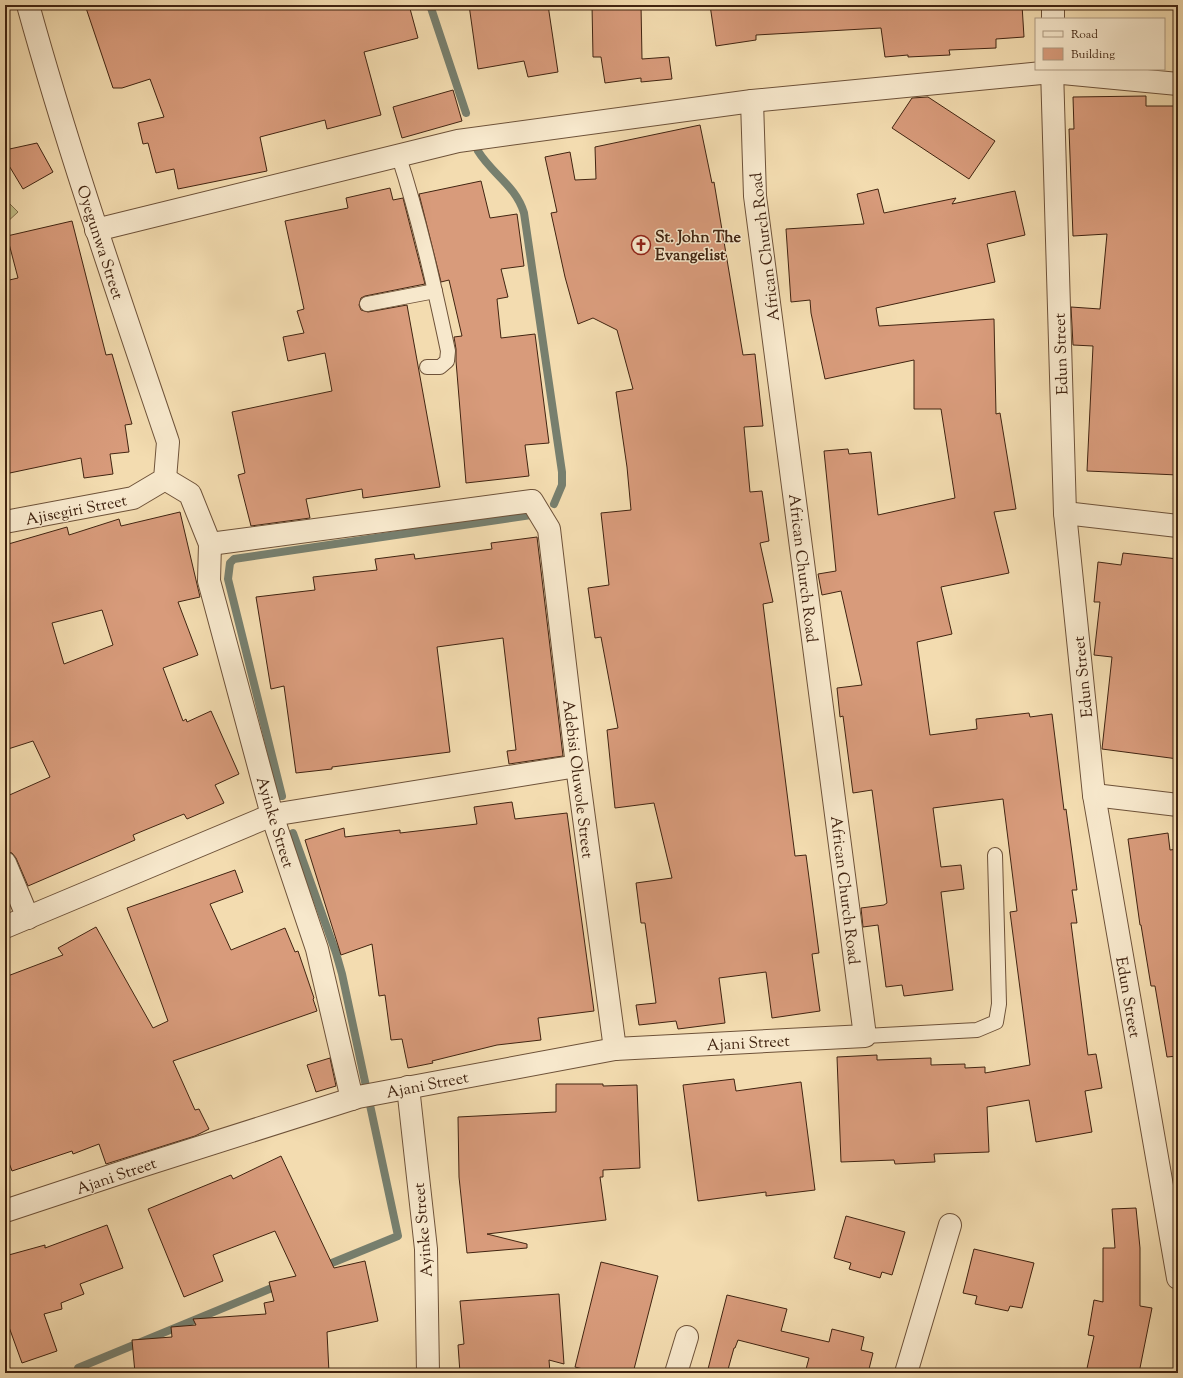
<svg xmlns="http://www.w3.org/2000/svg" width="1183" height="1378" viewBox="0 0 1183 1378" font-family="'Sorts Mill Goudy',serif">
  <rect width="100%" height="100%" fill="#f3dcb0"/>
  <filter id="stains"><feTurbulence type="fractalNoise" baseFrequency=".005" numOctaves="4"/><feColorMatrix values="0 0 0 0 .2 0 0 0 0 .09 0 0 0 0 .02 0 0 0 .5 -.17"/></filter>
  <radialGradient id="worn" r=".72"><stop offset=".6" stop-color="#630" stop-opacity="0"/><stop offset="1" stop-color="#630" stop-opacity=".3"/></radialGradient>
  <path fill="#c2be87" stroke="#82714c" d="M 5,199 L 18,212 L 5,224 Z"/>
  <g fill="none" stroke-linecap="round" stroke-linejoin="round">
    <g stroke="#777f6e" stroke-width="8">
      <path d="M 430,5 L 466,113"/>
      <path d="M 478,151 C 492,174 516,186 524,213 L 562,472 L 562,485 L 554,504"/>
      <path d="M 282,796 L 228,579 L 230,563 L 234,559 L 531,515"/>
      <path d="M 293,833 L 336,953 L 342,974 L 398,1236 L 322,1267"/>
      <path d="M 77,1373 L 78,1368 L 279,1285"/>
    </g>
  </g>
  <g fill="#d89b7b" stroke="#412411" fill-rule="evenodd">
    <path d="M 85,5 L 409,5 L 418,38 L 364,52 L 381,115 L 327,129 L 325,120 L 260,137 L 267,171 L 178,189 L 174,169 L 156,173 L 148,143 L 143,144 L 138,123 L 164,117 L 150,79 L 122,88 L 113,88 Z"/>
    <path d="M 469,5 L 548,5 L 558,72 L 528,77 L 524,61 L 478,69 Z"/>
    <path d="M 592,5 L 641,5 L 642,59 L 669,57 L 672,79 L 641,82 L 641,78 L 605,83 L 601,57 L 593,57 Z"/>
    <path d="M 710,5 L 1022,5 L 1024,37 L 996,39 L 996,48 L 949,50 L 950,55 L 908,57 L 908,55 L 885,57 L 881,28 L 756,35 L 756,40 L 716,46 Z"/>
    <path d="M 453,90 L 462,121 L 402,138 L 393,107 Z"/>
    <path d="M 1146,96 L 1146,106 L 1178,106 L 1178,475 L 1087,471 L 1093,346 L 1073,345 L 1071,307 L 1100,309 L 1107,234 L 1073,236 L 1069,129 L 1074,129 L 1073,97 Z"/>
    <path d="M 928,97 L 995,141 L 969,179 L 892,128 L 912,98 Z"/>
    <path d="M 700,125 L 712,183 L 714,182 L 743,355 L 755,354 L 763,426 L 744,427 L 750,492 L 762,491 L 769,541 L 760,543 L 773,602 L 763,604 L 795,856 L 806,855 L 819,953 L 812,954 L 820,1011 L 772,1018 L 766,972 L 719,978 L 725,1023 L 678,1029 L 676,1021 L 639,1025 L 636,1005 L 656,1003 L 645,923 L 641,923 L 636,883 L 672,878 L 654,803 L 615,808 L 607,730 L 618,728 L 601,637 L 595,638 L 588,588 L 609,585 L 601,513 L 631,510 L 627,467 L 616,392 L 633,389 L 617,330 L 593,318 L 578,324 L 565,277 L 551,213 L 557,212 L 545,157 L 570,152 L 575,180 L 596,179 L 595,147 Z"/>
    <path d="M 37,143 L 53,172 L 23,189 L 5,159 L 5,150 Z"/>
    <path d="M 481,181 L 490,218 L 517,214 L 524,266 L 501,269 L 508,297 L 497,299 L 501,338 L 535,334 L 549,443 L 525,445 L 529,476 L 466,483 L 456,361 L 456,349 L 454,337 L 462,336 L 449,280 L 441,282 L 419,194 Z"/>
    <path d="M 390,188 L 393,200 L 403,198 L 425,284 L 365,296 L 361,298 L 359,305 L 361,310 L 368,312 L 407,305 L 440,487 L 363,498 L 362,489 L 306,499 L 310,518 L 251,526 L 238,475 L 245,473 L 232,412 L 332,391 L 325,353 L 288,361 L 283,337 L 304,333 L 297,311 L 304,309 L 285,221 L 348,208 L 346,198 Z"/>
    <path d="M 878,189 L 884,213 L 956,198 L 952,204 L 1015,191 L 1025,235 L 987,244 L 995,282 L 876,308 L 879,326 L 994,319 L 996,414 L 1000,413 L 1016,509 L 994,512 L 1009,573 L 941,587 L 952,634 L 917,642 L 930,735 L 977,729 L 976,719 L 1029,713 L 1030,717 L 1052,714 L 1064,810 L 1066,809 L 1077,890 L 1072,890 L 1077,923 L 1071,923 L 1088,1055 L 1096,1054 L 1102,1088 L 1085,1091 L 1092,1132 L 1036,1142 L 1029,1100 L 987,1107 L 989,1152 L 934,1154 L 935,1162 L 895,1164 L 894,1160 L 841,1162 L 837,1057 L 877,1055 L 877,1060 L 931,1058 L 931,1065 L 965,1064 L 965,1068 L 985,1067 L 985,1073 L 1030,1065 L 1010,912 L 1017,911 L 1003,799 L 933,808 L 941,867 L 961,865 L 964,889 L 941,892 L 953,990 L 904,996 L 902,985 L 886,987 L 878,925 L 863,927 L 861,908 L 884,905 L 887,903 L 872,790 L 853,793 L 843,716 L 840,717 L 837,688 L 862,685 L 841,591 L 822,595 L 818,574 L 836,571 L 824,451 L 848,449 L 849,454 L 871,452 L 878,515 L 955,498 L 941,409 L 914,409 L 914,360 L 825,379 L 811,313 L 810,300 L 791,302 L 786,229 L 864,224 L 857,194 Z"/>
    <path d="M 72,221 L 106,355 L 112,354 L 132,424 L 125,425 L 129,452 L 110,454 L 113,474 L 84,478 L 81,458 L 5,474 L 5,281 L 18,278 L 7,236 Z"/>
    <path d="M 180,512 L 200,597 L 178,602 L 198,655 L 163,668 L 183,721 L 186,719 L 187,722 L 211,711 L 239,774 L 215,785 L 224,803 L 187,819 L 184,814 L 133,835 L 135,840 L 28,886 L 16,858 L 12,853 L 5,851 L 5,797 L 50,777 L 33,741 L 5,750 L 5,545 L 67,527 L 69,535 L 119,519 L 121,526 ZM 102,610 L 113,645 L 64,664 L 52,623 Z"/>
    <path d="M 537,537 L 563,756 L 509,764 L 507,751 L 516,750 L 503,638 L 437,647 L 450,752 L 332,767 L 332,769 L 296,773 L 284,686 L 271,689 L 256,597 L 315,590 L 313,577 L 377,570 L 375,559 L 414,554 L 415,559 L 492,549 L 491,543 Z"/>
    <path d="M 1123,553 L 1178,559 L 1178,759 L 1102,749 L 1112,657 L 1094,655 L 1100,602 L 1094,602 L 1098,562 L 1121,565 Z"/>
    <path d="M 512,802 L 515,819 L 567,813 L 594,1011 L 538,1018 L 541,1040 L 497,1045 L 432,1061 L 433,1063 L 408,1068 L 402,1039 L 391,1040 L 385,995 L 379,996 L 372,944 L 341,955 L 305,840 L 344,828 L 345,837 L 400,830 L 400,833 L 477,824 L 474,807 Z"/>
    <path d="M 1168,833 L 1170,850 L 1178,849 L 1178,1056 L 1167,1057 L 1155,986 L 1151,986 L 1141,925 L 1140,925 L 1128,839 Z"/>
    <path d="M 235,870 L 243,892 L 210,904 L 231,950 L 285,928 L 295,952 L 298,951 L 314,998 L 313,999 L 317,1011 L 173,1061 L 195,1110 L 199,1109 L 209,1129 L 195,1136 L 106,1164 L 99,1144 L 73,1154 L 72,1151 L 12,1171 L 5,1152 L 5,977 L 63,955 L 58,948 L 96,927 L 153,1028 L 168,1021 L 127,908 Z"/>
    <path d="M 330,1058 L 336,1086 L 316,1092 L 307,1065 Z"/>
    <path d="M 734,1079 L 736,1091 L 801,1082 L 815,1190 L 766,1196 L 766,1192 L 698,1201 L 683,1085 Z"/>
    <path d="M 556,1084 L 603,1084 L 603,1086 L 637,1085 L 640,1168 L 603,1170 L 603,1177 L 600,1177 L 606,1220 L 487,1234 L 527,1244 L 527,1248 L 467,1253 L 459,1177 L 458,1117 L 556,1112 Z"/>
    <path d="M 281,1156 L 334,1268 L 365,1261 L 378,1321 L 327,1332 L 329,1373 L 135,1373 L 132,1340 L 172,1337 L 171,1327 L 196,1325 L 193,1319 L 266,1314 L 264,1303 L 274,1301 L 269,1282 L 296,1276 L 275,1231 L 213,1255 L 223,1281 L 184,1297 L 148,1209 L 231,1175 L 233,1179 Z"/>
    <path d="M 1136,1208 L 1140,1248 L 1140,1306 L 1152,1308 L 1139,1373 L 1086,1373 L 1094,1336 L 1088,1335 L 1094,1300 L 1103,1302 L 1103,1248 L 1115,1248 L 1112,1209 Z"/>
    <path d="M 846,1216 L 905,1232 L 892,1275 L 882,1272 L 880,1278 L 849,1269 L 851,1263 L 834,1258 Z"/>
    <path d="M 107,1225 L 123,1268 L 80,1284 L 84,1294 L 61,1303 L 62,1309 L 44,1314 L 57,1351 L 22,1363 L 5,1316 L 5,1256 L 45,1245 L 45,1248 Z"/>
    <path d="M 974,1249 L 1034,1263 L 1022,1308 L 1010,1306 L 1008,1311 L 975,1304 L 977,1296 L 963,1293 Z"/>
    <path d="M 601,1262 L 658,1276 L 633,1373 L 599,1373 L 575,1367 Z"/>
    <path d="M 559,1294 L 564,1364 L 549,1360 L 550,1373 L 460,1373 L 458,1345 L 464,1344 L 460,1301 Z"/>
    <path d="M 727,1295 L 787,1309 L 781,1331 L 829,1342 L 832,1329 L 864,1337 L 861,1350 L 873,1353 L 868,1373 L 805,1373 L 809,1358 L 738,1340 L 735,1348 L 734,1348 L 727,1373 L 707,1373 Z"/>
  </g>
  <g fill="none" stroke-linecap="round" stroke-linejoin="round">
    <defs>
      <g id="service">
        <path d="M 398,154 C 419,218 434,285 448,351 L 447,361 L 440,367 L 427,367"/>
        <path d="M 367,304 L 435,291"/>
        <path d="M 865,1036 L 977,1030 L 996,1022 L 999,1004 L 995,855"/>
      </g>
      <g id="minor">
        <path d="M 1053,19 L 1053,5"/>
        <path d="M 1052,69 L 1065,513 L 1094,795 L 1178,1278"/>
        <path d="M 96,230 L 458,141 L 752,101 L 1052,72 L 1178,84"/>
        <path d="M 165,479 L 190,494 L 210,544 L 209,581 L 272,815 L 317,949 L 352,1099"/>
        <path d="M 1065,513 L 1178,526"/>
        <path d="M 210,544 L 532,501 L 549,529 L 577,766 L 615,1049"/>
        <path d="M 1094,795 L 1178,805"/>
        <path d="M 5,863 L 28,918"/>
        <path d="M 5,927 L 272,815 L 577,766"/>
        <path d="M 408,1087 L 426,1249 L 428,1373"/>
        <path d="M 5,1211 L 141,1166 L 358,1097 L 615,1049 L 865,1036 L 755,196 L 752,101"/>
        <path d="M 676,1373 L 687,1337"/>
        <path d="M 906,1373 L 950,1225"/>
      </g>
      <path id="tertiary" d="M 5,522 L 133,498 L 165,479 L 168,442 C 119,297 69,153 28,5"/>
    </defs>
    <use href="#service" stroke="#6e5239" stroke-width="16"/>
    <use href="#minor" stroke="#6e5239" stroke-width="24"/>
    <use href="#tertiary" stroke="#6e5239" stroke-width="24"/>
    <use href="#service" stroke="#f7e8cc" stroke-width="14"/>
    <use href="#minor" stroke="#f7e8cc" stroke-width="22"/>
    <use href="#tertiary" stroke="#f7e8cc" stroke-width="22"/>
  </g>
  <defs>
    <symbol id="church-ring" viewBox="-11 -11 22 22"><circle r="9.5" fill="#f7e8cc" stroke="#8f2418" stroke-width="1.5"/><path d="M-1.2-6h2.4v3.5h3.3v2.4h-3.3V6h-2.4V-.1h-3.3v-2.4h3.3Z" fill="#8f2418"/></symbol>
  </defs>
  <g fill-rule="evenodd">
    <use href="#church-ring" x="630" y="234" width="22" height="22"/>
  </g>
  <g text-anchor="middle" stroke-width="3" stroke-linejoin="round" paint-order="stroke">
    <g font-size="16" font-weight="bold" fill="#412411" stroke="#f7e8cc" text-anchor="start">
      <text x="655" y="242">St. John The<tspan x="655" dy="18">Evangelist</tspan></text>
    </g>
    <g font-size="16" fill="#412411" stroke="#f7e8cc">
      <text transform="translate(101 242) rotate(72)" y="6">Oyegunwa Street</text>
      <text transform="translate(764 247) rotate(-97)" y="6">African Church Road</text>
      <text transform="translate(1060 354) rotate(-92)" y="6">Edun Street</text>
      <text transform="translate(76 509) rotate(-11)" y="6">Ajisegiri Street</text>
      <text transform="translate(804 568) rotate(83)" y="6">African Church Road</text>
      <text transform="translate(1082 677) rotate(-96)" y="6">Edun Street</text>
      <text transform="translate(579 779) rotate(83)" y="6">Adebisi Oluwole Street</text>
      <text transform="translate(276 822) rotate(73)" y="6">Ayinke Street</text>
      <text transform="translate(846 890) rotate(83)" y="6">African Church Road</text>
      <text transform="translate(1129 997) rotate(80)" y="6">Edun Street</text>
      <text transform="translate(748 1042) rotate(-3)" y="6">Ajani Street</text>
      <text transform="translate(427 1084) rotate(-11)" y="6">Ajani Street</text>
      <text transform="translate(116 1175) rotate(-19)" y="6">Ajani Street</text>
      <text transform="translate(422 1230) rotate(-95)" y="6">Ayinke Street</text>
    </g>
  </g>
  <rect width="1183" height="1378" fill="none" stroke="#f3dcb0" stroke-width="20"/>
  <rect x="6" y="6" width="1171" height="1366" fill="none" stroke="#412411" stroke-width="2"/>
  <rect x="10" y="10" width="1163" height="1358" fill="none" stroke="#412411"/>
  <rect x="1035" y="18" width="130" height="52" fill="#f7e8cc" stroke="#ae9a81"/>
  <rect x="1043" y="31" width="20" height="6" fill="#f7e8cc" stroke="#ae9a81"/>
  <text x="1071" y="38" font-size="12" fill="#412411">Road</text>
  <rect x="1043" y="48" width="20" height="12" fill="#d89b7b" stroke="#ae9a81"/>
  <text x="1071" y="58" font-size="12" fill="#412411">Building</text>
  <rect width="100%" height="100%" filter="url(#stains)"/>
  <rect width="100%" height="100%" fill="url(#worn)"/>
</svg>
